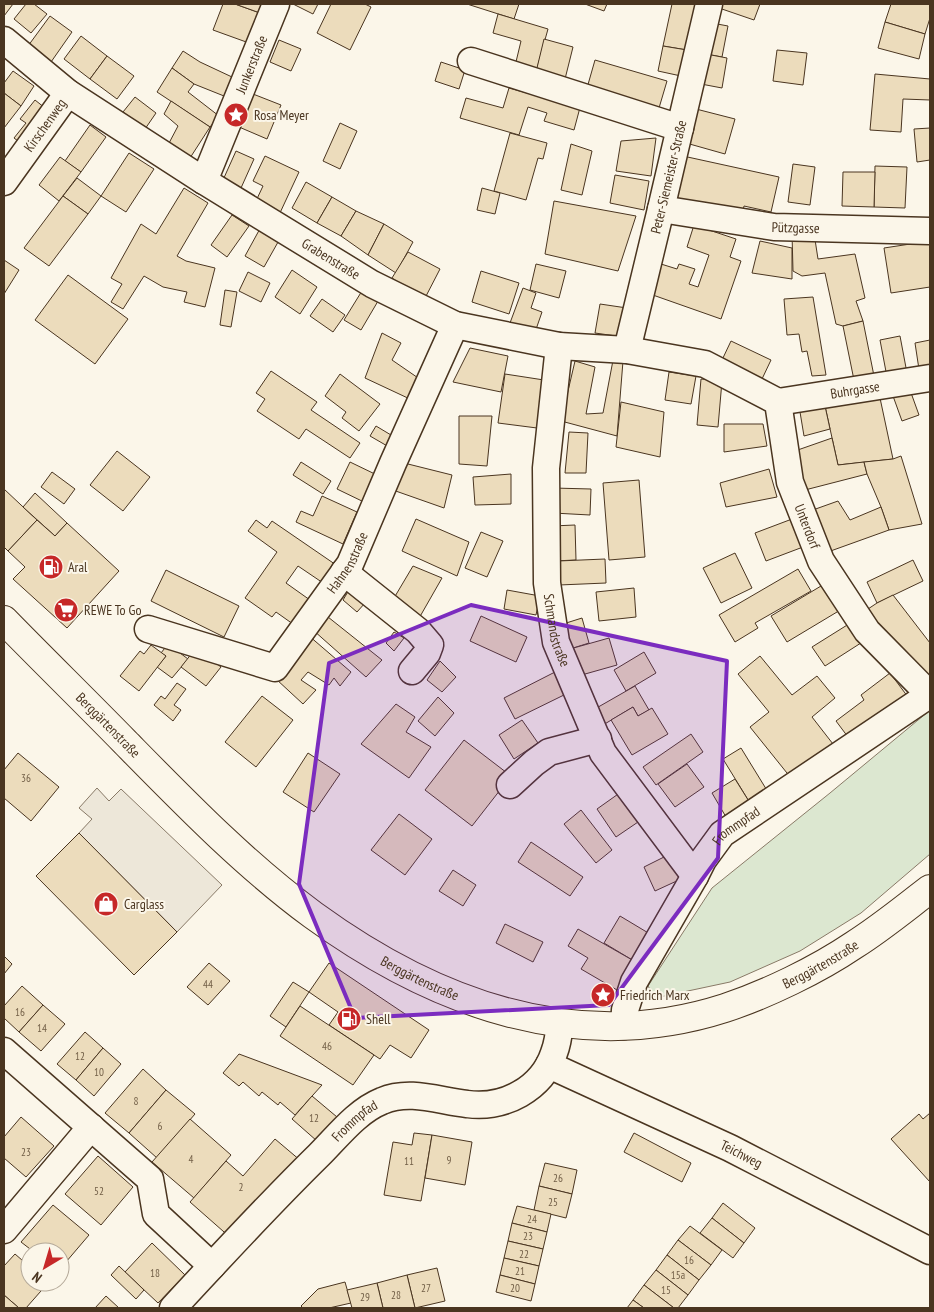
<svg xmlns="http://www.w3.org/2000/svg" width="934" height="1312" viewBox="0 0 934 1312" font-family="'PT Sans Narrow',sans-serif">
  <rect width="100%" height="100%" fill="#fbf6e9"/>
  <path fill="#dce7d0" stroke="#887966" d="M 929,711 L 930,711 L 930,854 L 861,913 L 800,951 L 730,982 L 655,998 L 648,986 L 712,888 L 830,793 Z"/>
  <path fill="#ede7d9" stroke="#887966" d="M 97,788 L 109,801 L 121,789 L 222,885 L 177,932 L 79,833 L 92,819 L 79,808 Z"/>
  <g fill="#ecdcbc" stroke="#4a3520">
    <path d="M 4,4 L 13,4 L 4,16 Z"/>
    <path d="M 26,4 L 34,4 L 47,14 L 31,33 L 14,19 Z"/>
    <path d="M 223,4 L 235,4 L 260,13 L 249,43 L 213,30 Z"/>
    <path d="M 235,4 L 264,4 L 260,13 Z"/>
    <path d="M 293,4 L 318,4 L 313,14 Z"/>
    <path d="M 331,4 L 365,4 L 371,7 L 350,50 L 317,33 Z"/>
    <path d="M 467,4 L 519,4 L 514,19 Z"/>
    <path d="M 585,4 L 607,4 L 604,11 Z"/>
    <path d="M 672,4 L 697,4 L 687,50 L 663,46 Z"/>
    <path d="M 721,4 L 760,4 L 754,20 L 719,8 Z"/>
    <path d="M 891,4 L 930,4 L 930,18 L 925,34 L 885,22 Z"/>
    <path d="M 498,14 L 548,29 L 536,72 L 515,66 L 521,41 L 493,33 Z"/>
    <path d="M 50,16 L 72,32 L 51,62 L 28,46 Z"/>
    <path d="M 885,22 L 925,34 L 919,59 L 878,48 Z"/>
    <path d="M 712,23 L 728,26 L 722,57 L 706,54 Z"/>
    <path d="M 81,36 L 107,56 L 90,79 L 64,59 Z"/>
    <path d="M 544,39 L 573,47 L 565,79 L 536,72 Z"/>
    <path d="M 279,40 L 301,49 L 291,71 L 270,62 Z"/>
    <path d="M 663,46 L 687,50 L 681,76 L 658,71 Z"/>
    <path d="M 777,50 L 807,53 L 803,85 L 773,81 Z"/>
    <path d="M 183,51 L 200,62 L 232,77 L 224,96 L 194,84 L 172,68 Z"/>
    <path d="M 706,54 L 727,58 L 722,88 L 701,84 Z"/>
    <path d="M 107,56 L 134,76 L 117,99 L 90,79 Z"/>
    <path d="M 595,60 L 667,81 L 659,108 L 587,88 Z"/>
    <path d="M 441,62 L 465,70 L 459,89 L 435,81 Z"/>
    <path d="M 172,68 L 194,84 L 188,92 L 219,116 L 210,127 L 157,92 Z"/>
    <path d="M 13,71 L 34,86 L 21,106 L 4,93 L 4,83 Z"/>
    <path d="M 875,74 L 930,79 L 930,100 L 903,99 L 901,132 L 870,130 Z"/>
    <path d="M 530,85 L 582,100 L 574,130 L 544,121 L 547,113 L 528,107 L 519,135 L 460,118 L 466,98 L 503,108 L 509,88 L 527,93 Z"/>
    <path d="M 4,93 L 21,106 L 4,128 Z"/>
    <path d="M 253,94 L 281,105 L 267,139 L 239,127 Z"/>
    <path d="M 135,97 L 156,113 L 145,129 L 123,112 Z"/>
    <path d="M 35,100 L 45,108 L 18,141 L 14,138 L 26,123 L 20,119 Z"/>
    <path d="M 171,101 L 210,127 L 190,158 L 168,145 L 178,126 L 164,114 Z"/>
    <path d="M 696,109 L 735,119 L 725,154 L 686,143 Z"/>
    <path d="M 340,123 L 357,131 L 340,169 L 323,161 Z"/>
    <path d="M 90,125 L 106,137 L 81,172 L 65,161 Z"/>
    <path d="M 930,128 L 930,160 L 917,162 L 914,129 Z"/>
    <path d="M 510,133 L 547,143 L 543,159 L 538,158 L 526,200 L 494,191 Z"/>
    <path d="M 656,138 L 651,176 L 616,171 L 621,141 Z"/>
    <path d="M 571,144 L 592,151 L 582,195 L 561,190 Z"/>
    <path d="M 236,151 L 254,159 L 241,188 L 223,180 Z"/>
    <path d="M 129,153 L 154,169 L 126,212 L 101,196 Z"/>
    <path d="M 265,156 L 299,172 L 279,215 L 255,203 L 263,186 L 253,181 Z"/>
    <path d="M 683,156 L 779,177 L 771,212 L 744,206 L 741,220 L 672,205 Z"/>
    <path d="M 60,157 L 81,172 L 59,201 L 39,185 Z"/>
    <path d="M 793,164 L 815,167 L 810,205 L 788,202 Z"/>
    <path d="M 875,166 L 907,167 L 905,208 L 874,207 Z"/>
    <path d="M 843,172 L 875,172 L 874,207 L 842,206 Z"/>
    <path d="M 615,175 L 649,181 L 644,210 L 610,203 Z"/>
    <path d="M 77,178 L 101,196 L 88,214 L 63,196 Z"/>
    <path d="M 306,182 L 332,197 L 317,223 L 292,208 Z"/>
    <path d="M 184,188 L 208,203 L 177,256 L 186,261 L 215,268 L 205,307 L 184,302 L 187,292 L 163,287 L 144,276 L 123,309 L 111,302 L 122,284 L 111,278 L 141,224 L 156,234 Z"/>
    <path d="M 482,188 L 500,193 L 495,214 L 477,210 Z"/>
    <path d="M 63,196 L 88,214 L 49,266 L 24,248 Z"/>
    <path d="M 332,197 L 356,211 L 341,236 L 317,223 Z"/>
    <path d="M 554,201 L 636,216 L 618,271 L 545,254 Z"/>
    <path d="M 356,211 L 384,224 L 368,255 L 341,236 Z"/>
    <path d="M 232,215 L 249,226 L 227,257 L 211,245 Z"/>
    <path d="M 384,224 L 413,242 L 396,273 L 368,255 Z"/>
    <path d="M 262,225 L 282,235 L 264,267 L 245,256 Z"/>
    <path d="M 694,225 L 736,239 L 730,257 L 741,261 L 721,319 L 650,294 L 661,264 L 677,269 L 679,264 L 695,269 L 689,284 L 698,287 L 709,255 L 687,247 Z"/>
    <path d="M 792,233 L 814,233 L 818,259 L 855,254 L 865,298 L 856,301 L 863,321 L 843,326 L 836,324 L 825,273 L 802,276 L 793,271 Z"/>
    <path d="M 760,241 L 792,248 L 792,279 L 752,273 Z"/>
    <path d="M 930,241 L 930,287 L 891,293 L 884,248 Z"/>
    <path d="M 408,252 L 440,269 L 424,300 L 392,278 Z"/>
    <path d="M 4,260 L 19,270 L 4,294 Z"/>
    <path d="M 536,264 L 566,271 L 559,298 L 530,290 Z"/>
    <path d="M 292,270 L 317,287 L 300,314 L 275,297 Z"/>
    <path d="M 481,271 L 519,283 L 509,314 L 472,302 Z"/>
    <path d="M 248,272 L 270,283 L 261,302 L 239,291 Z"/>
    <path d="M 68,275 L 128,319 L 95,364 L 35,320 Z"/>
    <path d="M 365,286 L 381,296 L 361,330 L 344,320 Z"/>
    <path d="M 523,288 L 536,293 L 531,308 L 542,312 L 532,341 L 507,331 Z"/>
    <path d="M 225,290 L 237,292 L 231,327 L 220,325 Z"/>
    <path d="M 813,297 L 826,375 L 812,376 L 807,351 L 802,352 L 799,334 L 787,335 L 784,299 Z"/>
    <path d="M 322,299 L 345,315 L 333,332 L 310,316 Z"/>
    <path d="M 600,304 L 627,308 L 623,337 L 595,333 Z"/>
    <path d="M 863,321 L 875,381 L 855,385 L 843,326 Z"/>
    <path d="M 382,333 L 401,343 L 392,360 L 424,382 L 412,400 L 365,378 Z"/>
    <path d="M 900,336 L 907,373 L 887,377 L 880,340 Z"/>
    <path d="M 930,340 L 930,374 L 920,376 L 915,343 Z"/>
    <path d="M 731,341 L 771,360 L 762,379 L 722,360 Z"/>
    <path d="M 470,348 L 508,356 L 501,392 L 453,382 Z"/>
    <path d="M 614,355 L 623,361 L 617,436 L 561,421 L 575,361 L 595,367 L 586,414 L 603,413 Z"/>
    <path d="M 271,371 L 317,402 L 311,410 L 360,443 L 350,458 L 306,429 L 299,439 L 257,411 L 265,399 L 256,393 Z"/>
    <path d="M 669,372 L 696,376 L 691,404 L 665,400 Z"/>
    <path d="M 340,374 L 380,404 L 359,431 L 342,418 L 346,412 L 325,396 Z"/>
    <path d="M 505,374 L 544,380 L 537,428 L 498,423 Z"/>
    <path d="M 701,379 L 722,381 L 718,427 L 697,425 Z"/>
    <path d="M 910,390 L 919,415 L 902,421 L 893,396 Z"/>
    <path d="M 880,398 L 893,459 L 838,465 L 825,406 Z"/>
    <path d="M 621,402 L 664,412 L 660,457 L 616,447 Z"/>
    <path d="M 825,406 L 830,429 L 804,436 L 800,412 Z"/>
    <path d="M 459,416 L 492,416 L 487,466 L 459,464 Z"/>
    <path d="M 724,424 L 763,424 L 767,446 L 724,452 Z"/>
    <path d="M 376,426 L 396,438 L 389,447 L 370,436 Z"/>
    <path d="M 569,432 L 588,433 L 586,473 L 565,473 Z"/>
    <path d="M 832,438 L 838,465 L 864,462 L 867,474 L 801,491 L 792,452 Z"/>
    <path d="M 117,451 L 150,477 L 123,511 L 90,485 Z"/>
    <path d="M 901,456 L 922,524 L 889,530 L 881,507 L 867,474 L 864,462 L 893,459 Z"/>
    <path d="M 301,462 L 331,481 L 323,494 L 293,475 Z"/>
    <path d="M 350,462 L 379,476 L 366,503 L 337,489 Z"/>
    <path d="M 400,462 L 452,475 L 444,508 L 390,489 Z"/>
    <path d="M 769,469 L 777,497 L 726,507 L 720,483 Z"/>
    <path d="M 52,472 L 75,489 L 64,504 L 41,487 Z"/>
    <path d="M 511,474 L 511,504 L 475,505 L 473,477 Z"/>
    <path d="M 639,480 L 645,557 L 609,560 L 603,483 Z"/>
    <path d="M 553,488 L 591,489 L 590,515 L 553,513 Z"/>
    <path d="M 4,489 L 37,520 L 8,551 L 4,547 Z"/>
    <path d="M 35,493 L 67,523 L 55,536 L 23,507 Z"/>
    <path d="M 322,496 L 357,512 L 343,544 L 296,522 L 301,511 L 313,516 Z"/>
    <path d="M 838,501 L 850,520 L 881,507 L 889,530 L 825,553 L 810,511 Z"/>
    <path d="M 416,519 L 469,542 L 457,576 L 402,551 Z"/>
    <path d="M 792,519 L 803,547 L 766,561 L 755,533 Z"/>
    <path d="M 37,520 L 55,536 L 67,523 L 119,571 L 67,628 L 13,579 L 25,567 L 8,551 Z"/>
    <path d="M 256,520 L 267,528 L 272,521 L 342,569 L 329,587 L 298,566 L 286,583 L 317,605 L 300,629 L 276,612 L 272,617 L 245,598 L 277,552 L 248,531 Z"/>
    <path d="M 575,525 L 576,560 L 553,561 L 552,526 Z"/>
    <path d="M 481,532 L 503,541 L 487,577 L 465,568 Z"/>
    <path d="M 735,553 L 752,588 L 721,603 L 703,568 Z"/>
    <path d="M 605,559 L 606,583 L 559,585 L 558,561 Z"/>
    <path d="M 913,560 L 923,581 L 877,603 L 867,582 Z"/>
    <path d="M 413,566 L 442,578 L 418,620 L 394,598 Z"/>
    <path d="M 798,569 L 811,591 L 755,623 L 758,628 L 735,642 L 719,615 Z"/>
    <path d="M 166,570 L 239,606 L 224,637 L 151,601 Z"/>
    <path d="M 826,583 L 842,609 L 787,642 L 771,616 Z"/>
    <path d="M 634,588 L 636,617 L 599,621 L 596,592 Z"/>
    <path d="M 349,590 L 365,603 L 357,612 L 343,600 Z"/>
    <path d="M 507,590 L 540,596 L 536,615 L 504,609 Z"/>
    <path d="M 893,595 L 930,643 L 930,681 L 865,611 L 877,603 Z"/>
    <path d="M 323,613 L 382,660 L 366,677 L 313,630 Z"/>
    <path d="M 481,616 L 527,637 L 516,662 L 470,641 Z"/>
    <path d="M 582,618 L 589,643 L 570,649 L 563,624 Z"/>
    <path d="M 852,622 L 864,641 L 825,666 L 812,647 Z"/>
    <path d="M 394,632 L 404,638 L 394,651 L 386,643 Z"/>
    <path d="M 308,635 L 351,672 L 340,686 L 334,678 L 329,685 L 308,672 L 301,680 L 316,690 L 303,704 L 276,679 Z"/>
    <path d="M 609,638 L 617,665 L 578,676 L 570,649 Z"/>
    <path d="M 168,644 L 188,659 L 172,678 L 157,667 L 166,656 L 161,653 Z"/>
    <path d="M 151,645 L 166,656 L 139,691 L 120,676 L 140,651 L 144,654 Z"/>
    <path d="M 196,648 L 221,667 L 206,686 L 181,667 Z"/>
    <path d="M 644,652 L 656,673 L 626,691 L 614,670 Z"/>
    <path d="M 760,656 L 792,695 L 817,676 L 835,698 L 812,717 L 833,744 L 791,778 L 750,727 L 769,712 L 738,674 Z"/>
    <path d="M 440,661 L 456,677 L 442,692 L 427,680 Z"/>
    <path d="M 555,672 L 566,694 L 515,719 L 504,698 Z"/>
    <path d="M 890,673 L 908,697 L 851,741 L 836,721 L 864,700 L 861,695 Z"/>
    <path d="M 177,683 L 186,689 L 174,705 L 181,710 L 173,721 L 154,705 L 161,696 L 165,699 Z"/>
    <path d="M 635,686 L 649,710 L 638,716 L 633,707 L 603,725 L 593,710 Z"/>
    <path d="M 262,696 L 293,720 L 256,767 L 225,742 Z"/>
    <path d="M 438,697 L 454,713 L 435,736 L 418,721 Z"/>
    <path d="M 396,704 L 415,717 L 406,732 L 431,747 L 409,778 L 361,744 Z"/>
    <path d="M 633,707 L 638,716 L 652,708 L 668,734 L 632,755 L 611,720 Z"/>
    <path d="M 522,720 L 538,743 L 514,759 L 499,735 Z"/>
    <path d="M 691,734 L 703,752 L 656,785 L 643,767 Z"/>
    <path d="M 464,740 L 511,776 L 472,826 L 425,790 Z"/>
    <path d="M 741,748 L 768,792 L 750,803 L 723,759 Z"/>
    <path d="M 18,753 L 59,787 L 31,821 L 4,798 L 4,770 Z"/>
    <path d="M 308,753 L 340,774 L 314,812 L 283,792 Z"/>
    <path d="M 687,764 L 704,787 L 675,807 L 658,784 Z"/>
    <path d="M 735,779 L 750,803 L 726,817 L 712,793 Z"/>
    <path d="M 621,792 L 641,820 L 616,837 L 597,809 Z"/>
    <path d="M 581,810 L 612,850 L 596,863 L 564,824 Z"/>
    <path d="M 399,814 L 432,839 L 405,875 L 371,850 Z"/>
    <path d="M 79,833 L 177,932 L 134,975 L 36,876 Z"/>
    <path d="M 531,842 L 583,877 L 570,896 L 518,862 Z"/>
    <path d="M 670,854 L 681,879 L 655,891 L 644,867 Z"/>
    <path d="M 453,870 L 476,885 L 463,906 L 439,891 Z"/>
    <path d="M 620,916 L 650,934 L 634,961 L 604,943 Z"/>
    <path d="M 505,924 L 543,942 L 533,962 L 496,943 Z"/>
    <path d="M 578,929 L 634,961 L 617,990 L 581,969 L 588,958 L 568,946 Z"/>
    <path d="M 4,956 L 12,964 L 4,974 Z"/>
    <path d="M 209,963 L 230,981 L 208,1005 L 187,987 Z"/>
    <path d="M 329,963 L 429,1030 L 411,1058 L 390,1045 L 380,1059 L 329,1025 L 338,1012 L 309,992 Z"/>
    <path d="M 293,982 L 309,992 L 286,1027 L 270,1016 Z"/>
    <path d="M 22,986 L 43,1005 L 19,1032 L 4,1018 L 4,1006 Z"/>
    <path d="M 43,1005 L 65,1024 L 41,1051 L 19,1032 Z"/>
    <path d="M 300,1006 L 374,1055 L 353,1085 L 280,1036 Z"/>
    <path d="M 85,1032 L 103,1048 L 76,1080 L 57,1064 Z"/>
    <path d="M 103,1048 L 121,1064 L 94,1096 L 76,1080 Z"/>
    <path d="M 239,1054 L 322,1085 L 295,1115 L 280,1102 L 278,1105 L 262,1092 L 259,1096 L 243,1082 L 239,1086 L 223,1073 Z"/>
    <path d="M 143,1069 L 166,1090 L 129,1133 L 105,1113 Z"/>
    <path d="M 166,1090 L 195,1114 L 157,1158 L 129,1133 Z"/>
    <path d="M 312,1096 L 337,1117 L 317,1141 L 292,1119 Z"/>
    <path d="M 930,1113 L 930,1182 L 891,1139 L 919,1114 L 923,1119 Z"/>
    <path d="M 21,1117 L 54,1146 L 26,1177 L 4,1158 L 4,1137 Z"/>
    <path d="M 190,1119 L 231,1155 L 194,1198 L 152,1162 Z"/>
    <path d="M 414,1133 L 432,1135 L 421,1201 L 384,1195 L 393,1142 L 412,1145 Z"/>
    <path d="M 634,1133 L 691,1163 L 682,1182 L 624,1152 Z"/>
    <path d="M 432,1135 L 472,1142 L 465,1185 L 425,1178 Z"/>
    <path d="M 275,1139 L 301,1161 L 232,1239 L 190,1202 L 226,1161 L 243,1176 Z"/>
    <path d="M 98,1156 L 133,1187 L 101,1225 L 65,1194 Z"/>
    <path d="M 545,1163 L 577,1170 L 572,1194 L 539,1186 Z"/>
    <path d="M 539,1186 L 572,1194 L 566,1218 L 534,1210 Z"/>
    <path d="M 723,1203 L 755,1228 L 744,1243 L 712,1218 Z"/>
    <path d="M 53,1205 L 89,1235 L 60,1269 L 60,1252 L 34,1252 L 21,1242 Z"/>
    <path d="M 517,1206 L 551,1214 L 547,1232 L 512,1223 Z"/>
    <path d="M 712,1218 L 744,1243 L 733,1258 L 700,1233 Z"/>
    <path d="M 512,1223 L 547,1232 L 543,1249 L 508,1241 Z"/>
    <path d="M 690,1226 L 722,1250 L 711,1265 L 678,1240 Z"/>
    <path d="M 678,1240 L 711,1265 L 699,1280 L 667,1255 Z"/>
    <path d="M 508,1241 L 543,1249 L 539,1266 L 504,1258 Z"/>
    <path d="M 152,1243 L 185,1275 L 158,1303 L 125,1272 Z"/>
    <path d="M 15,1254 L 30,1267 L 30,1282 L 48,1283 L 26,1308 L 19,1308 L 4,1295 L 4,1266 Z"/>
    <path d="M 667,1255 L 699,1280 L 688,1295 L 656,1270 Z"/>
    <path d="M 504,1258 L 539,1266 L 535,1284 L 500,1275 Z"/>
    <path d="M 119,1266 L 144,1290 L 136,1299 L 111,1275 Z"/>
    <path d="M 437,1268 L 445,1301 L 415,1308 L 407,1275 Z"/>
    <path d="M 656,1270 L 688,1295 L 678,1308 L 674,1308 L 644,1285 Z"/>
    <path d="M 407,1275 L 415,1308 L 383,1308 L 377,1283 Z"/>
    <path d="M 500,1275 L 535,1284 L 531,1301 L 496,1292 Z"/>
    <path d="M 345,1282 L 351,1303 L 329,1308 L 303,1308 L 301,1306 L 318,1289 Z"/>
    <path d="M 377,1283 L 383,1308 L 352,1308 L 347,1290 Z"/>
    <path d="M 644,1285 L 674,1308 L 644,1308 L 633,1300 Z"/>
    <path d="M 4,1295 L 19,1308 L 4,1308 Z"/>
    <path d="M 106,1296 L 119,1308 L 95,1308 Z"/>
    <path d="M 633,1300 L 644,1308 L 627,1308 Z"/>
  </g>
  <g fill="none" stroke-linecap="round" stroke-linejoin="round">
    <defs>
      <g id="minor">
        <path id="s1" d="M 4,40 L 68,93 L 204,181 L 372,284 L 455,325 L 559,346 L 627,350 L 705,364 L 778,402 L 790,482 L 821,561 L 867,631 L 930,695"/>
        <path d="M 471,61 L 680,128"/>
        <path id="s2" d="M 204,181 L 276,4"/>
        <path id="s3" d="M 4,182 L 68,93"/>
        <path id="s4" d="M 661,209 L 774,227 L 930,231"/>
        <path id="s5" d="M 559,346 L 546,468 L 547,583 L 556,642 L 603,753 L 695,876"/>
        <path id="s6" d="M 627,350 L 661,209 L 709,4"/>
        <path id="s7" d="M 778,402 L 930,378"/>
        <path d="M 344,572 L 418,631 L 430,645 L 427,653 L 412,671"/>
        <path id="s8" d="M 148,629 L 275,668 L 350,564 L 393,463 L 455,325"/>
        <path d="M 510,785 L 534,763 L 549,752 L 598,739"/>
        <path id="s9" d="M 624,1026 L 625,1010 L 634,982 L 695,876 L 703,860 L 722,834 L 929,695"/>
        <path d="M 4,1051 L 150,1179 L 156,1214 L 212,1266"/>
        <path id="s10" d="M 549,1065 L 730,1148 L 930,1251"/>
        <path d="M 4,1230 L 91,1127"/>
        <path id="s11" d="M 173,1308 C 221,1256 269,1204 319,1155 C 338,1136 357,1111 382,1101 C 410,1089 439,1101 467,1104 C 504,1109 542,1089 554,1053 C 558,1043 559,1033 560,1023"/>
      </g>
      <g id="major">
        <path id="s12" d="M 4,620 C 44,661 85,701 125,742 C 185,803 245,865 313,915 C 434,1003 576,1056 725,1008 C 767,994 817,970 854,945 C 881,928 905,908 930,889"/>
      </g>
    </defs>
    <use href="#minor" stroke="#4a3520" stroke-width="29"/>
    <use href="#major" stroke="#4a3520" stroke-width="30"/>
    <use href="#minor" stroke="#fbf6e9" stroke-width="26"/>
    <use href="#major" stroke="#fbf6e9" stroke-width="28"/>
  </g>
  <path fill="#7b2cbf" fill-opacity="0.2" stroke="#7b2cbf" stroke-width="4" stroke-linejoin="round" d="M 471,605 L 727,661 L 718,858 L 609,1005 L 355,1018 L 299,884 L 329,663 Z"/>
  <defs>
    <symbol id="sight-disc" viewBox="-11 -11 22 22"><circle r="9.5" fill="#c62828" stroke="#fbf6e9"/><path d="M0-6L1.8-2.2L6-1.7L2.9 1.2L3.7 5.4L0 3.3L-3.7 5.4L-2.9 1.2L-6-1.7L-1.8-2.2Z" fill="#fff"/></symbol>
    <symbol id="fuel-disc" viewBox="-11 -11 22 22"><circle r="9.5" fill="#c62828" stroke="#fbf6e9"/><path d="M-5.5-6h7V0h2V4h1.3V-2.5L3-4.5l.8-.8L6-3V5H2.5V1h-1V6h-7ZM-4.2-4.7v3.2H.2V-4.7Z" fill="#fff"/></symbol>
    <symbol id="supermarket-disc" viewBox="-11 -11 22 22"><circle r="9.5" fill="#c62828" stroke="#fbf6e9"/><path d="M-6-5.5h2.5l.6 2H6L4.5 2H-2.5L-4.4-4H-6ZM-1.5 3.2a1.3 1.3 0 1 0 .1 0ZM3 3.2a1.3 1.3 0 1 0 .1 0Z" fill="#fff"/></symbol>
    <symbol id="shop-disc" viewBox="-11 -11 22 22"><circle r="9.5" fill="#c62828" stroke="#fbf6e9"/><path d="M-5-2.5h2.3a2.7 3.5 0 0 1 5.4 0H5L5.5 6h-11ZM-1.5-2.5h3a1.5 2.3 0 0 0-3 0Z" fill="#fff"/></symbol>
  </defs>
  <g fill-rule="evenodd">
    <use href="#sight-disc" x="222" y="101" width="28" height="28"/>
    <use href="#fuel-disc" x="37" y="553" width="28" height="28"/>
    <use href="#supermarket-disc" x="52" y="596" width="28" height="28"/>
    <use href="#shop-disc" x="92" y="890" width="28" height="28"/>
    <use href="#sight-disc" x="589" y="981" width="28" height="28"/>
    <use href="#fuel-disc" x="335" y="1005" width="28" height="28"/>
  </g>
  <g text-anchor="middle" stroke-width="4" stroke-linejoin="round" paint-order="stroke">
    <g font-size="11" fill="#725f47">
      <text x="26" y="782">36</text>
      <text x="208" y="988">44</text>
      <text x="20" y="1016">16</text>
      <text x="42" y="1032">14</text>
      <text x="327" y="1050">46</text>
      <text x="80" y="1060">12</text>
      <text x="99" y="1076">10</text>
      <text x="136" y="1105">8</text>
      <text x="314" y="1122">12</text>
      <text x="160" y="1130">6</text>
      <text x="26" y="1156">23</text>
      <text x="191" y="1163">4</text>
      <text x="449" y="1164">9</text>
      <text x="409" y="1165">11</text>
      <text x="558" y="1182">26</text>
      <text x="241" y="1191">2</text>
      <text x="99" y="1195">52</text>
      <text x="553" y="1206">25</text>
      <text x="532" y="1223">24</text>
      <text x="528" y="1240">23</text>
      <text x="524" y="1258">22</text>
      <text x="689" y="1264">16</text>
      <text x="520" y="1275">21</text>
      <text x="155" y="1277">18</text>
      <text x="678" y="1279">15a</text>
      <text x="426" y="1292">27</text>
      <text x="515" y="1292">20</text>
      <text x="666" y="1294">15</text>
      <text x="396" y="1299">28</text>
      <text x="365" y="1301">29</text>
    </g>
    <g font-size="14" fill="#4a3520" stroke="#fbf6e9">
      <text dy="5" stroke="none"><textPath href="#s2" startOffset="126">Junkerstraße</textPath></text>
      <text dy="5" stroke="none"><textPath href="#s3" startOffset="70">Kirschenweg</textPath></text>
      <text dy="5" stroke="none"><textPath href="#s6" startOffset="178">Peter-Siemeister-Straße</textPath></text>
      <text dy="5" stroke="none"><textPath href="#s4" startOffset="136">Pützgasse</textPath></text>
      <text dy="5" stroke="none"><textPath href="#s1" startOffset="394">Grabenstraße</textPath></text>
      <text dy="5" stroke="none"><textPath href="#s7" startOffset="78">Buhrgasse</textPath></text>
      <text dy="5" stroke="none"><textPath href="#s1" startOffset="999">Unterdorf</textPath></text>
      <text dy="5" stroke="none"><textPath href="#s8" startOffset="261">Hahnenstraße</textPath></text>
      <text dy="5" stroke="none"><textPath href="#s5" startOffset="286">Schmandstraße</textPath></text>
      <text dy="5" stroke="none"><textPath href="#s12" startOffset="148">Berggärtenstraße</textPath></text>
      <text dy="5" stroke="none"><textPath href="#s9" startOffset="234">Frommpfad</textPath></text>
      <text dy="5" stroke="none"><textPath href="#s12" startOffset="972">Berggärtenstraße</textPath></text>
      <text dy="5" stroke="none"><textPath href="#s12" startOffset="552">Berggärtenstraße</textPath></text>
      <text dy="5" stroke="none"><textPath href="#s11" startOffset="261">Frommpfad</textPath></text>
      <text dy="5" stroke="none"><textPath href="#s10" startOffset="212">Teichweg</textPath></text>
    </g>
    <g font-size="14" fill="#4a3520" stroke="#fbf6e9" text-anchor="start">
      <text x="254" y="120">Rosa Meyer</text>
      <text x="68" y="572">Aral</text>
      <text x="84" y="615">REWE To Go</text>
      <text x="124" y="909">Carglass</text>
      <text x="620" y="1000">Friedrich Marx</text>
      <text x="366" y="1024">Shell</text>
    </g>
  </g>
  <rect width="934" height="1312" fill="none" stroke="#4a3520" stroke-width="10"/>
  <g transform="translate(45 1267) rotate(218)"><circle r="24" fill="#fbf6e9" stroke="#b4a999"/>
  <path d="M0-4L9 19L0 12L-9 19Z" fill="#c62828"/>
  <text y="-8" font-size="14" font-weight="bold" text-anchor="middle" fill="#4a3520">N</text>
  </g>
</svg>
